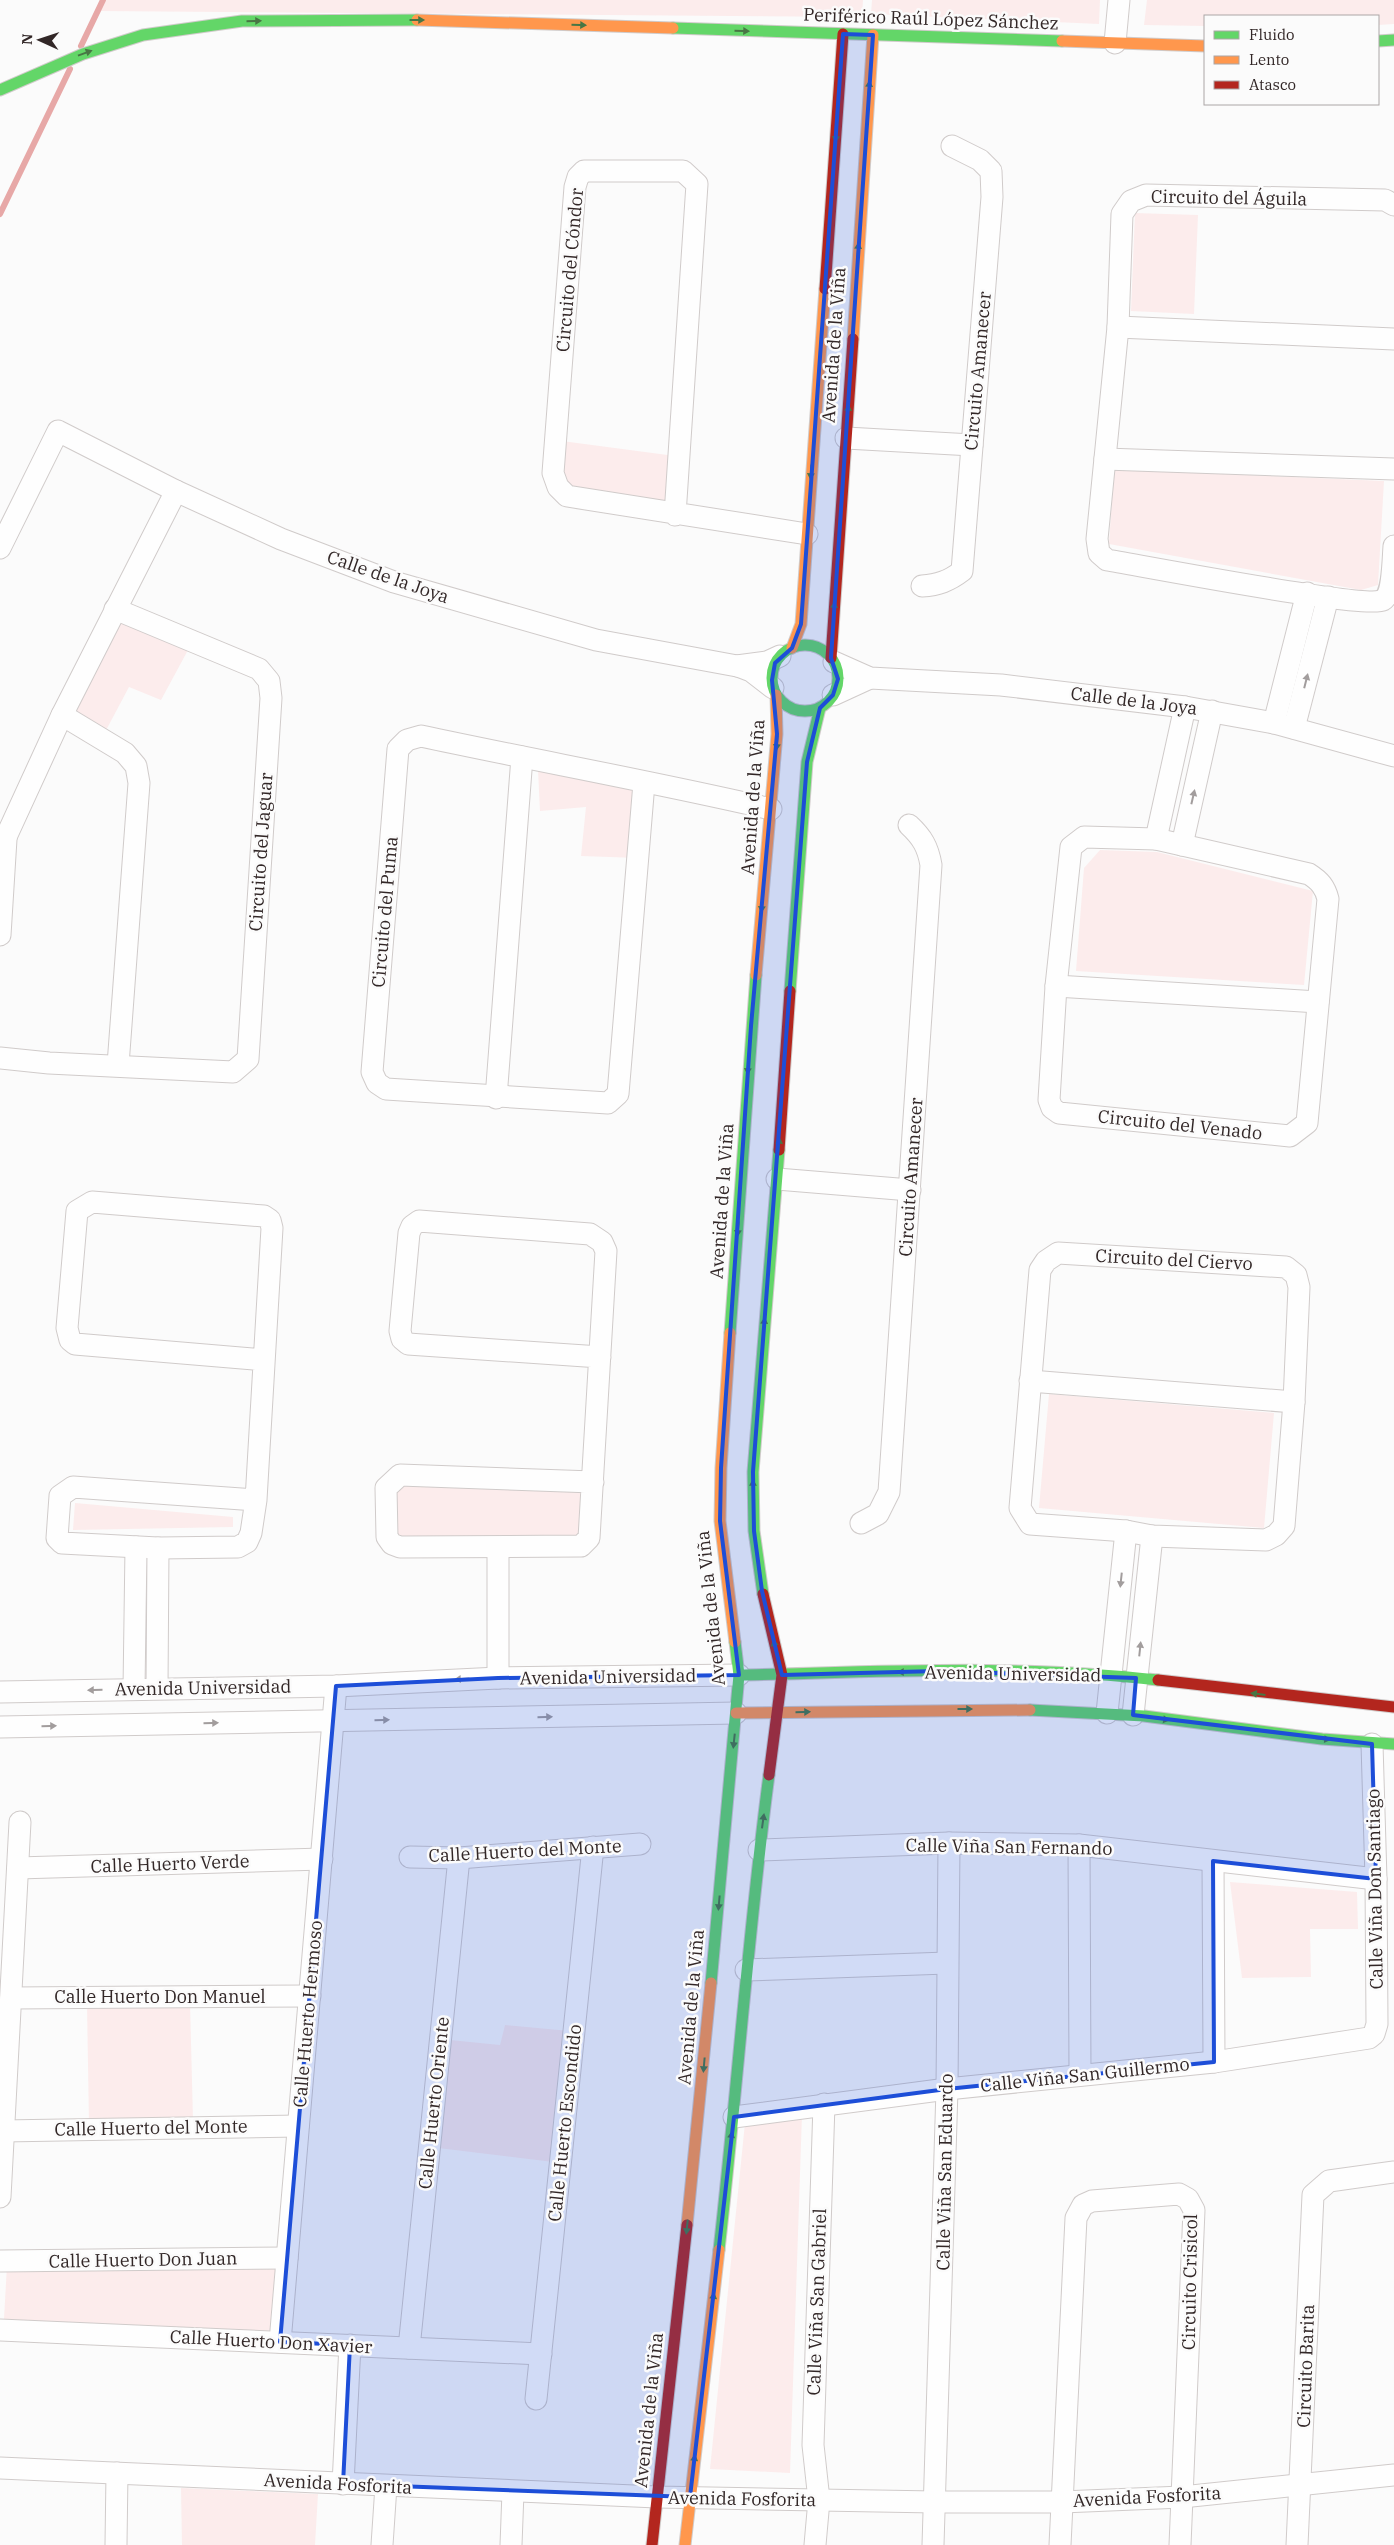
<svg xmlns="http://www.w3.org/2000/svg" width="1394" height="2545" viewBox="0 0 1394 2545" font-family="'IBM Plex Serif',serif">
  <rect width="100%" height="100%" fill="#fbfbfb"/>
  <g fill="#fcecec">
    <path d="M 103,0 L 863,0 L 862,17 L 98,11 Z"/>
    <path d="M 872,0 L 1100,0 L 1099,24 L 871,14 Z"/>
    <path d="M 1147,0 L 1394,0 L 1394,24 L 1378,25 L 1378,16 L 1205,16 L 1205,26 L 1144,25 Z"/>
    <path d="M 1135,213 L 1198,215 L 1194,314 L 1131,311 Z"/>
    <path d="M 562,441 L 675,456 L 672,511 L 566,489 L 555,478 Z"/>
    <path d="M 1114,469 L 1384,481 L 1378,585 L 1361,590 L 1109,544 Z"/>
    <path d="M 114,612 L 188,650 L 161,700 L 129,687 L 104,734 L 69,715 Z"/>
    <path d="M 538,770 L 638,791 L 638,858 L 581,856 L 586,807 L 540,811 Z"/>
    <path d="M 1100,850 L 1157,852 L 1313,891 L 1304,985 L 1076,971 L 1084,868 Z"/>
    <path d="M 1049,1394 L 1274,1413 L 1264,1528 L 1039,1508 Z"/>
    <path d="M 402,1477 L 590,1487 L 586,1537 L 398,1540 L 391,1488 Z"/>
    <path d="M 75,1503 L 233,1517 L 233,1527 L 73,1530 Z"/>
    <path d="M 1230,1882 L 1357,1892 L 1358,1929 L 1310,1929 L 1311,1977 L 1242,1978 Z"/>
    <path d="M 190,2003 L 193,2120 L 89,2124 L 87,2005 Z"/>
    <path d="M 505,2025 L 570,2031 L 553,2162 L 438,2148 L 450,2040 L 500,2045 Z"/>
    <path d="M 802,2114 L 790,2473 L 710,2469 L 745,2123 Z"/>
    <path d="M 7,2265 L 282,2266 L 274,2335 L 4,2319 Z"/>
    <path d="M 181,2488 L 318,2494 L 315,2545 L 182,2545 Z"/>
  </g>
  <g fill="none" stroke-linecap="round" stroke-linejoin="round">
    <g stroke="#e7a8a7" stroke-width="6">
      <path d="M 81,46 L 103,0"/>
      <path d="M 0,214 L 70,69"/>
    </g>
    <defs>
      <g id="street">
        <path d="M 1115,43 L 1119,0"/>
        <path d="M 1394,205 L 1385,200 L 1146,195 L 1131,201 L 1122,214 L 1118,327 L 1097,539 L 1099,553 L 1107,560 C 1143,566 1366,609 1383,600 C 1393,594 1393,558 1394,546"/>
        <path d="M 1118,327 L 1394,339"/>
        <path d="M 846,438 L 972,445"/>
        <path d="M 1105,459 L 1394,469"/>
        <path d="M 675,515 L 697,184 L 683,171 L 584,171 L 578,177 L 575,187 L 553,473 L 558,487 L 567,496 L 807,534"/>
        <path d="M 0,548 L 58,431 L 176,491 L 281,539 L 394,582 L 596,640 L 737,666 L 767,662 L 780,656"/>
        <path d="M 922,586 C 938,585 949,581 962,571 L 992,197 L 991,171 L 980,160 L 952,146"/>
        <path d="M 834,662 L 870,678 L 1001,685 L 1185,707 L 1274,723 L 1394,756"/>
        <path d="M 738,666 L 751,671 L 773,688"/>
        <path d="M 833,695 L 870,678"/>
        <path d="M 62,715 L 125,753 L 136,766 L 139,783 L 118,1065"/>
        <path d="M 1274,723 L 1307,593"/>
        <path d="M 1294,728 L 1328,597"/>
        <path d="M 644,783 L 618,1094 L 608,1103 L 386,1089 L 377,1083 L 372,1072 L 398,749 L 407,740 L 421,736 C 537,761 655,782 771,809"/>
        <path d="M 1084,837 L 1156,839 L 1309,874 C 1320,881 1325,887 1328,899 L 1307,1123 L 1290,1136 L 1059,1113 L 1052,1108 L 1049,1100 L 1056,986 L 1071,847 Z"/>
        <path d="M 1156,839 L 1185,707"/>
        <path d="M 1182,845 L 1212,711"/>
        <path d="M 0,850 L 62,715 L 176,491"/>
        <path d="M 0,935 L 6,839"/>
        <path d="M 1056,986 L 1318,1002"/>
        <path d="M 0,1058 L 49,1063 L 233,1072 L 248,1059 L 271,698 L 269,681 L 259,669 L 115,609"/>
        <path d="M 496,1098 L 522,757"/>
        <path d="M 777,1179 L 910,1190"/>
        <path d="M 1058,1253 L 1286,1267 L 1296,1275 L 1299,1287 L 1294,1402 L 1284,1526 L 1276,1535 L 1266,1540 L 1152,1536 L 1126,1531 L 1030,1524 L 1020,1508 L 1040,1270 L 1046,1261 Z"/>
        <path d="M 1030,1381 L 1294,1402"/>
        <path d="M 593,1482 L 400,1475 L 386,1488 L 387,1537 L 392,1544 L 400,1547 L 581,1546 L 589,1538 L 606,1251 L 602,1242 L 590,1234 L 419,1221 L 412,1226 L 409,1233 L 400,1331 L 402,1339 L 408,1344 L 600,1357"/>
        <path d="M 256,1500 L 73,1487 L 60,1496 L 57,1538 L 62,1543 L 158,1548 L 238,1547 L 247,1542 L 251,1533 L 256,1500 L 272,1228 L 270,1220 L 264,1216 L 92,1202 L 77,1211 L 67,1328 L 70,1340 L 75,1344 L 264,1360"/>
        <path d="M 861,1523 L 878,1514 L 889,1492 L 931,865 C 928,847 922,837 909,825"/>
        <path d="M 498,1678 L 498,1548"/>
        <path d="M 157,1688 L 158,1548"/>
        <path d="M 134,1689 L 136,1547"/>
        <path d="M 0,1692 L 336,1686 L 498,1678 L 739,1675"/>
        <path d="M 1107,1713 L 1126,1531"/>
        <path d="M 1133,1715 L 1152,1536"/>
        <path d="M 0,1727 L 736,1713"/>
        <path d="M 1079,1845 L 1080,2075"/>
        <path d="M 759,1850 L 949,1843 L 1079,1845 L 1376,1879"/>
        <path d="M 410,1857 L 459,1858 L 640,1844"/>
        <path d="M 1213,1861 L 1214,2062"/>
        <path d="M 18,1868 L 322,1859"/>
        <path d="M 746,1970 L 947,1963"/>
        <path d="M 11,1998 L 310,1996"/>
        <path d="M 734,2117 L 947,2089 L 1214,2062 L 1369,2038 L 1374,2034 L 1377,2024 L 1376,1879 L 1372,1744"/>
        <path d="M 3,2131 L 298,2126"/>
        <path d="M 0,2197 L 20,1822"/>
        <path d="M 0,2261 L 287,2258"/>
        <path d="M 0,2330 L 541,2354"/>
        <path d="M 280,2342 L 336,1686"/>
        <path d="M 409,2348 L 459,1858"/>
        <path d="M 536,2399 L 593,1847"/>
        <path d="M 0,2468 L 657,2497 L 935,2502 L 1062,2502 L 1182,2497 L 1394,2475"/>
        <path d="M 343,2484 L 350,2345"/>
        <path d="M 116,2545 L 117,2473"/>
        <path d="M 382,2545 L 386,2486"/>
        <path d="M 511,2545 L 513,2492"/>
        <path d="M 815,2545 L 819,2500 L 813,2445 L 824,2104"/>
        <path d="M 933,2545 L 947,2089 L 949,1843"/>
        <path d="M 1060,2545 L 1076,2218 L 1083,2205 L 1092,2201 L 1179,2194 L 1188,2199 L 1194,2210 L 1180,2545"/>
        <path d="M 1297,2545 L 1313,2195 L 1329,2181 L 1394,2172"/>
      </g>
      <g id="fast">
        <path d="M 673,28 L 1062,41"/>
        <path d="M 1378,41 L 1394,40"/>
        <path d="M 0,90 L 83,54 L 143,35 L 242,21 L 417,20"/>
        <circle cx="805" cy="678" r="33"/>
        <path d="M 790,991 L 807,762 L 820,708"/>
        <path d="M 730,1333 L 756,975"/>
        <path d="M 763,1594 L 754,1531 L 753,1472 L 779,1150"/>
        <path d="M 739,1675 C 878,1672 1019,1664 1158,1680"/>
        <path d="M 1030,1710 L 1144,1716 L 1322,1739 L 1394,1744"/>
        <path d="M 711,1983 L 739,1675 L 735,1642"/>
        <path d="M 719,2250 C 737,2092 748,1933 769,1775"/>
      </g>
      <g id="slow">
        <path d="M 417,20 L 673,28"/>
        <path d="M 1062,41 L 1205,46"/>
        <path d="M 853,339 L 873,35"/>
        <path d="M 792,648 L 801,624 L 825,289"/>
        <path d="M 756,975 L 777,734 L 776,695"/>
        <path d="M 730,1333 L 721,1468 L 720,1521 L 735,1642"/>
        <path d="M 736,1713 L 1030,1710"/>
        <path d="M 687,2225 L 711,1983"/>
        <path d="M 685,2545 L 719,2250"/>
      </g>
      <g id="jam">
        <path d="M 825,289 L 843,34"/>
        <path d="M 831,658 L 853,339"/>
        <path d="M 779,1150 L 790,991"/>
        <path d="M 763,1594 L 782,1675 L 769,1775"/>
        <path d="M 1158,1680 L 1394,1707"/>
        <path d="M 652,2545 L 687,2225"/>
      </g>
    </defs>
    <use href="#street" stroke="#d0cbca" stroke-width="23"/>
    <use href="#fast" stroke="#d0cbca" stroke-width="13"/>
    <use href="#slow" stroke="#d0cbca" stroke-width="13"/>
    <use href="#jam" stroke="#d0cbca" stroke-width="13"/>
    <use href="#street" stroke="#fefefe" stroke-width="21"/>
    <use href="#fast" stroke="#63d668" stroke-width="11"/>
    <use href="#slow" stroke="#ff974d" stroke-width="11"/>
    <use href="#jam" stroke="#b3261e" stroke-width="11"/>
  </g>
  <defs><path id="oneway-solid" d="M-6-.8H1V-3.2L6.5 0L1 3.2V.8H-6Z" transform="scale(1.25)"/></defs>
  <g fill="#487644">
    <use href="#oneway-solid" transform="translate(417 20)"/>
    <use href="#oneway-solid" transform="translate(254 21) rotate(-1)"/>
    <use href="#oneway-solid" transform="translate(579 25) rotate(2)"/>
    <use href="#oneway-solid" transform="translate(742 31) rotate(2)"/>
    <use href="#oneway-solid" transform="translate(85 53) rotate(-20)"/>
    <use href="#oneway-solid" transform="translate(869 88) rotate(-86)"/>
    <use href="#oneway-solid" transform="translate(836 135) rotate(94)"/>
    <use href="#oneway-solid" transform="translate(858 250) rotate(-86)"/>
    <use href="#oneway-solid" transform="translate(848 412) rotate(-86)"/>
    <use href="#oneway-solid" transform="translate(811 472) rotate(94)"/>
    <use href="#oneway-solid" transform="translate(834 609) rotate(-86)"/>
    <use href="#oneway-solid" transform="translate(777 743) rotate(95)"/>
    <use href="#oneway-solid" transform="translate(762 905) rotate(95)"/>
    <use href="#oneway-solid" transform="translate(748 1067) rotate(94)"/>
    <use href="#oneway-solid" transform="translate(779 1145) rotate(-86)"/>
    <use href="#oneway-solid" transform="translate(738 1229) rotate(94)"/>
    <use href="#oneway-solid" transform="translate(764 1325) rotate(-85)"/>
    <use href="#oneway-solid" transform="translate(753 1487) rotate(-91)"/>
    <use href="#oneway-solid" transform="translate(775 1647) rotate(-104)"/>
    <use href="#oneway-solid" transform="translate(905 1672) rotate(179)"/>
    <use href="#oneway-solid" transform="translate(1258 1694) rotate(-173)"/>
    <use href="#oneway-solid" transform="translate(965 1709)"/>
    <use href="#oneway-solid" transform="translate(803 1712) rotate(-1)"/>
    <use href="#oneway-solid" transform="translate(1162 1719) rotate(8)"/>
    <use href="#oneway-solid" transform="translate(1323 1739) rotate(6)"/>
    <use href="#oneway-solid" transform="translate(734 1741) rotate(96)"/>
    <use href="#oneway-solid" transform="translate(763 1821) rotate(-82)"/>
    <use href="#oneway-solid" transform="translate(719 1903) rotate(95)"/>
    <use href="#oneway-solid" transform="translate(704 2065) rotate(95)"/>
    <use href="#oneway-solid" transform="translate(731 2139) rotate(-83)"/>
    <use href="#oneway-solid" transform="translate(687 2227) rotate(96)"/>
    <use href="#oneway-solid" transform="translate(713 2300) rotate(-83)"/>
    <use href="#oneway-solid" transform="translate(694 2462) rotate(-83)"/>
  </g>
  <g fill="#a29d9d">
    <use href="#oneway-solid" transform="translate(1306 681) rotate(-76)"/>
    <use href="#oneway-solid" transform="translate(1193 797) rotate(-77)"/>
    <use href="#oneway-solid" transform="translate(1121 1580) rotate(96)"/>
    <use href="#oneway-solid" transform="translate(1140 1649) rotate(-84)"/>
    <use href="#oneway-solid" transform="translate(462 1679) rotate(177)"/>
    <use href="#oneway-solid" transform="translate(95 1690) rotate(179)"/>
    <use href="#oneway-solid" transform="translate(545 1717) rotate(-1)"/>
    <use href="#oneway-solid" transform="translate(382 1720) rotate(-1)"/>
    <use href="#oneway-solid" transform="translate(211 1723) rotate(-1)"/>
    <use href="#oneway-solid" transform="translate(49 1726) rotate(-1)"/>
  </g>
  <path fill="#1d4ed8" fill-opacity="0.2" stroke="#1d4ed8" stroke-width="4" stroke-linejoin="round" d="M 843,34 L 873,35 L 831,658 L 838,679 L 833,695 L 820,708 L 807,762 L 753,1472 L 754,1531 L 762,1591 L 782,1675 L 938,1671 L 1136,1678 L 1133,1715 L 1372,1744 L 1376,1879 L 1213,1861 L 1214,2062 L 947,2089 L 734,2117 L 690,2497 L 343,2484 L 350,2345 L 280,2342 L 336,1686 L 498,1678 L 739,1675 L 720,1521 L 721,1468 L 751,1026 L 777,734 L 772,680 L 775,663 L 792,648 L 801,624 Z"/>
  <g text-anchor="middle" stroke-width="5" stroke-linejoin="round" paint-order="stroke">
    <g font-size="18" fill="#322727" stroke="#fbfbfb">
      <text transform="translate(931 19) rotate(2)" y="6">Periférico Raúl López Sánchez</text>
      <text transform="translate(1229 198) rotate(1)" y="6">Circuito del Águila</text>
      <text transform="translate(570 270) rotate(-85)" y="6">Circuito del Cóndor</text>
      <text transform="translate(834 345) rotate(-86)" y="6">Avenida de la Viña</text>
      <text transform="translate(978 371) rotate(-85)" y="6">Circuito Amanecer</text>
      <text transform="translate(388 577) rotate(19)" y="6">Calle de la Joya</text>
      <text transform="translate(1134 701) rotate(7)" y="6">Calle de la Joya</text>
      <text transform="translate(753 797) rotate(-86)" y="6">Avenida de la Viña</text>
      <text transform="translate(261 852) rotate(-86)" y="6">Circuito del Jaguar</text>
      <text transform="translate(385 912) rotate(-85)" y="6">Circuito del Puma</text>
      <text transform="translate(1180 1125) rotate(6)" y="6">Circuito del Venado</text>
      <text transform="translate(911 1177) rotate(-86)" y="6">Circuito Amanecer</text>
      <text transform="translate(722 1201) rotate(-86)" y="6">Avenida de la Viña</text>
      <text transform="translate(1174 1260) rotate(3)" y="6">Circuito del Ciervo</text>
      <text transform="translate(711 1608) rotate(-96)" y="6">Avenida de la Viña</text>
      <text transform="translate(1013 1674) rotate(1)" y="6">Avenida Universidad</text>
      <text transform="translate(608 1677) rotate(-1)" y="6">Avenida Universidad</text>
      <text transform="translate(203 1688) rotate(-1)" y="6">Avenida Universidad</text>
      <text transform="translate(1009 1847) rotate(1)" y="6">Calle Viña San Fernando</text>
      <text transform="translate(525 1851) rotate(-3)" y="6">Calle Huerto del Monte</text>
      <text transform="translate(170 1864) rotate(-2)" y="6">Calle Huerto Verde</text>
      <text transform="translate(1375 1889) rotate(-91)" y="6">Calle Viña Don Santiago</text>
      <text x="160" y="2003">Calle Huerto Don Manuel</text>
      <text transform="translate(691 2007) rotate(-85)" y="6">Avenida de la Viña</text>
      <text transform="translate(308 2014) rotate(-85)" y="6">Calle Huerto Hermoso</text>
      <text transform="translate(1085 2075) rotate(-6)" y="6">Calle Viña San Guillermo</text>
      <text transform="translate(434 2103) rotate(-84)" y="6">Calle Huerto Oriente</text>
      <text transform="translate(565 2123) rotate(-84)" y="6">Calle Huerto Escondido</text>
      <text transform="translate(151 2128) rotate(-1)" y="6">Calle Huerto del Monte</text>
      <text transform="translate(945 2172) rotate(-89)" y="6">Calle Viña San Eduardo</text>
      <text transform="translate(143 2260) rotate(-1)" y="6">Calle Huerto Don Juan</text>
      <text transform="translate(1190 2282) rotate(-89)" y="6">Circuito Crisicol</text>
      <text transform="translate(817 2302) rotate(-88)" y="6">Calle Viña San Gabriel</text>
      <text transform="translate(271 2342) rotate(3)" y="6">Calle Huerto Don Xavier</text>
      <text transform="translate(1306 2366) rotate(-88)" y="6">Circuito Barita</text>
      <text transform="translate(649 2410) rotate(-84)" y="6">Avenida de la Viña</text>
      <text transform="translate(338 2484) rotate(3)" y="6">Avenida Fosforita</text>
      <text transform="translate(1147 2497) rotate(-3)" y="6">Avenida Fosforita</text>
      <text transform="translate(742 2499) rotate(1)" y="6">Avenida Fosforita</text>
    </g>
  </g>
  <rect x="1204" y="15" width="175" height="90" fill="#fbfbfb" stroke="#aba6a6"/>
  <rect x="1214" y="31" width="25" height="8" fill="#63d668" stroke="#aba6a6"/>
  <text x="1249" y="40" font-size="15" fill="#322727">Fluido</text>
  <rect x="1214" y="56" width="25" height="8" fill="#ff974d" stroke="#aba6a6"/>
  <text x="1249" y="65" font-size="15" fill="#322727">Lento</text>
  <rect x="1214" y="81" width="25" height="8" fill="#b3261e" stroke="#aba6a6"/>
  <text x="1249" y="90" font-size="15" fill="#322727">Atasco</text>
  <g transform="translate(40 40) rotate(273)" stroke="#fbfbfb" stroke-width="4" paint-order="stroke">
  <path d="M0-4L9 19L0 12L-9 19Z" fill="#322727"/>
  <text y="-8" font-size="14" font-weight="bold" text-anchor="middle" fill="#322727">N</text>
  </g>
</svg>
